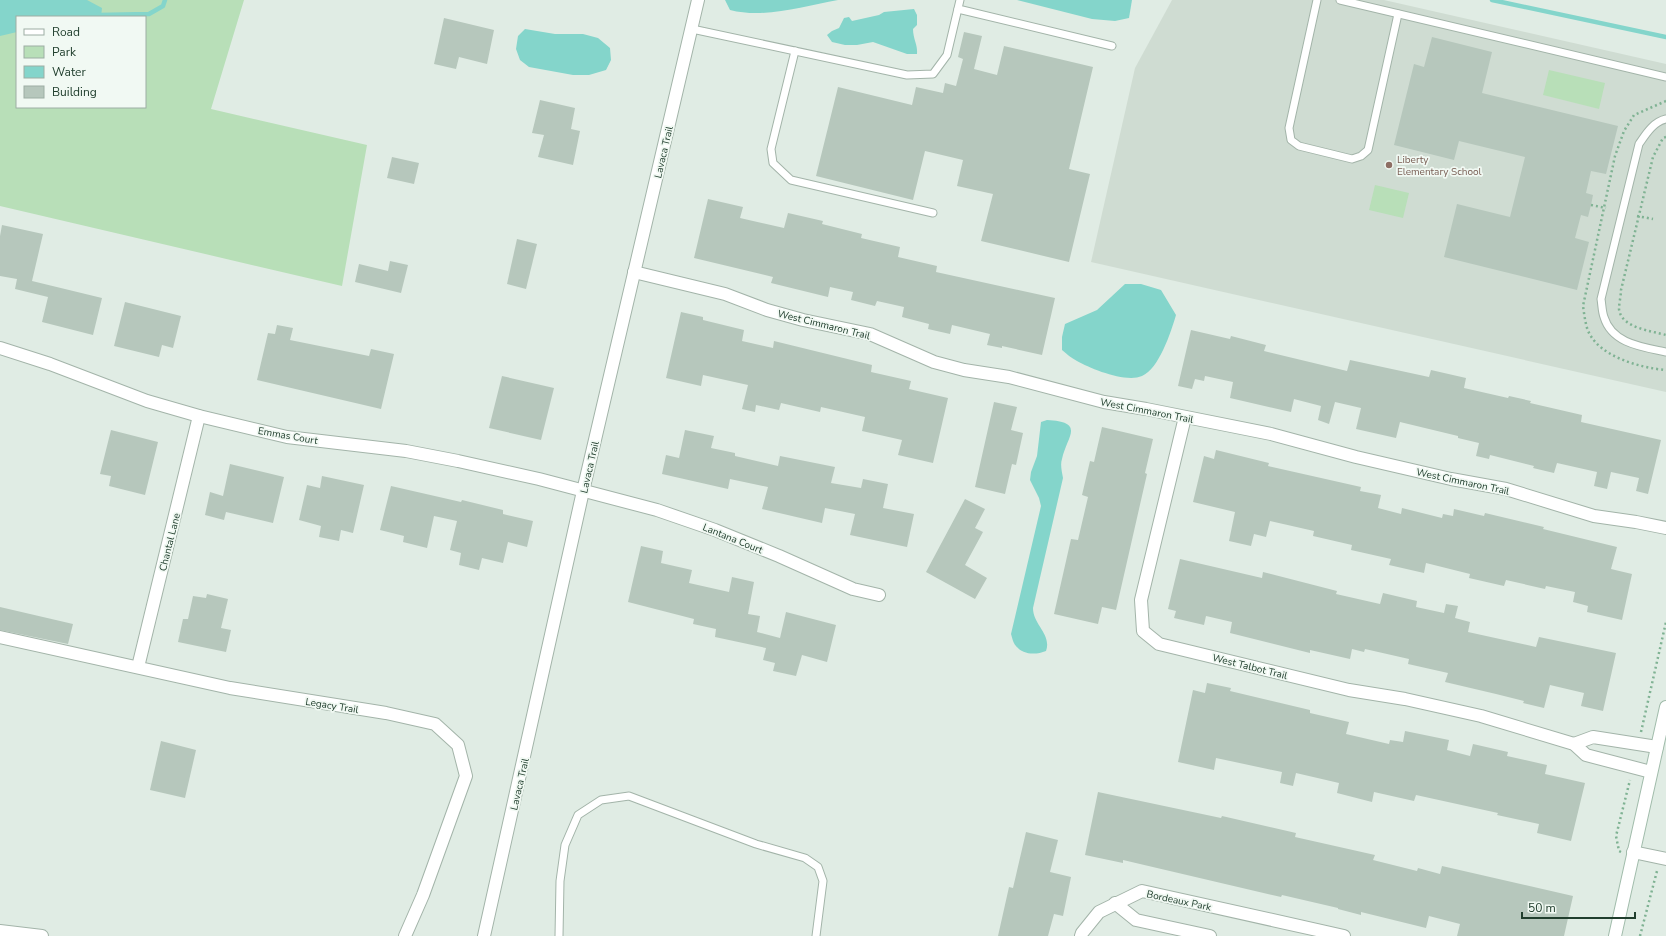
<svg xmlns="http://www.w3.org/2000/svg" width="1666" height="936" viewBox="0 0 1666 936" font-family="'Nunito Sans',sans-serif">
  <rect width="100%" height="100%" fill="#e0ece4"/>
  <path fill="#cfdcd2" d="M 1172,0 L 1384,0 L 1666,64 L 1666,392 L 1091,262 L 1135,68 Z"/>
  <g fill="#b8dfb8" fill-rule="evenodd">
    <path d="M 0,0 L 244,0 L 211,109 L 367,145 L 342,286 L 0,206 ZM 17,17 L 145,17 L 145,107 L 17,107 Z"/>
    <path d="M 1549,70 L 1605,83 L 1599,109 L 1543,95 Z"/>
    <path d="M 1375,185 L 1409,193 L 1403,218 L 1369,210 Z"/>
  </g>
  <g fill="#84d5cb">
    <path d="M 0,0 L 87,0 L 102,8 L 101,17 L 17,17 L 17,32 L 0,36 Z"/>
    <path d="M 725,0 L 838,0 C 803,6 765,19 730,10 Z"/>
    <path d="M 1017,0 L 1132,0 L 1129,18 L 1115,21 L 1092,19 Z"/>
    <path d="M 914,9 L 917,15 L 917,25 L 913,29 C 913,39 918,45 917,54 L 907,54 L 873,42 L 857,45 L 845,45 L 832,42 L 827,35 L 832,31 L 839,28 L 844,18 L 849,17 L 852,21 L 879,15 L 884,12 Z"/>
    <path d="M 525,29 L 555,34 L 583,34 L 598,38 L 610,48 L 611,60 L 606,70 L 589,75 L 573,75 L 529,67 L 520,60 L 516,49 L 518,36 Z"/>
    <path d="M 1125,284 L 1141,284 L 1161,290 L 1176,315 C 1171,332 1159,369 1142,376 C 1126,383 1091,369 1077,361 C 1071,358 1067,354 1062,350 L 1062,337 L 1065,324 L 1097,310 Z"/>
    <path d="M 1047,420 C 1086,422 1067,436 1062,459 C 1060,465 1062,472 1063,478 L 1033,608 C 1033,625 1052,634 1046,651 C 1036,655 1023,655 1016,646 C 1013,643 1012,637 1011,634 L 1041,506 L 1039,498 L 1030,480 L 1031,472 L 1037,456 L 1041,422 Z"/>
  </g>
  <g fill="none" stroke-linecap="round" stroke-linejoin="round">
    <g stroke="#84d5cb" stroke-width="4.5">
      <path d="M 1492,0 L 1666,37"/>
      <path d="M 98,15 L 149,14 L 163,6 L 165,0"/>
    </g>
  </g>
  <g fill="#b6c7bc">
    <path d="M 444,18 L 494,30 L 487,64 L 459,57 L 456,69 L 434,64 Z"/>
    <path d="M 964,32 L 982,36 L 974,69 L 997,75 L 1004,46 L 1093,67 L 1069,169 L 1090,174 L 1069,262 L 981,241 L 993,194 L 957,186 L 963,160 L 925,151 L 913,200 L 816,176 L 838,87 L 912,105 L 916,87 L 943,93 L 945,83 L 956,86 L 963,59 L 958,57 Z"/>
    <path d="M 1432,37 L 1492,52 L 1482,93 L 1618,126 L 1606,174 L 1591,171 L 1586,193 L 1593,195 L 1591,205 L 1588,217 L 1581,215 L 1575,238 L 1589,242 L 1577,290 L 1444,257 L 1457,204 L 1510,217 L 1525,157 L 1459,141 L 1454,160 L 1394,145 L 1414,64 L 1424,67 Z"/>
    <path d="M 540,100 L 575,108 L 571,129 L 580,131 L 573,165 L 538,157 L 544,135 L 532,133 Z"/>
    <path d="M 392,157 L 419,163 L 414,184 L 387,178 Z"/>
    <path d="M 708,199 L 743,207 L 740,218 L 784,228 L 788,213 L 823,221 L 822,224 L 862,234 L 861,238 L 900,247 L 898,257 L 937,266 L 936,272 L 1055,298 L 1042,355 L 1002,346 L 1002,348 L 987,345 L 990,334 L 952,325 L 950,334 L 928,329 L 929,324 L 902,317 L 904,307 L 877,301 L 875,306 L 851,300 L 853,292 L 830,287 L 828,297 L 771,283 L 773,277 L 694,258 Z"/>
    <path d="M 2,225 L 43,234 L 32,281 L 102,298 L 93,335 L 42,322 L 48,297 L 15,289 L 17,279 L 0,276 L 0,236 Z"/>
    <path d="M 517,239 L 537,244 L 526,289 L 507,284 Z"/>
    <path d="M 390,261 L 408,265 L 401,293 L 355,282 L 359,264 L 388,271 Z"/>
    <path d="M 125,302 L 181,316 L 173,348 L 162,345 L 159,357 L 114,346 Z"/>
    <path d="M 681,312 L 703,317 L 703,320 L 744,330 L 742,341 L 773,348 L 774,341 L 872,365 L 871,372 L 911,381 L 909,389 L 948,398 L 933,463 L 898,455 L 902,440 L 862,431 L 865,417 L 821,407 L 820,412 L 781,403 L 779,410 L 756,405 L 755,412 L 742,409 L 748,385 L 703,375 L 701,386 L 666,378 Z"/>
    <path d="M 277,325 L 293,328 L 290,340 L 369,356 L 371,349 L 394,354 L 381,409 L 257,380 L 268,333 L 275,334 Z"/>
    <path d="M 1191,330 L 1230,339 L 1231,336 L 1266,345 L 1264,351 L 1347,371 L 1350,360 L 1429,377 L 1431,370 L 1466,378 L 1464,388 L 1508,398 L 1509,396 L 1531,401 L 1530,403 L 1582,415 L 1581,422 L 1661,440 L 1648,494 L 1636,491 L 1639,478 L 1611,472 L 1607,489 L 1594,486 L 1597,472 L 1557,463 L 1554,473 L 1533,468 L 1534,466 L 1490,455 L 1489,459 L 1476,456 L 1479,443 L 1458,438 L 1458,436 L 1400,422 L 1396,438 L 1356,429 L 1361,408 L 1335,402 L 1329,424 L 1318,420 L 1321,406 L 1294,399 L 1291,412 L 1230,398 L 1233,382 L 1205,376 L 1204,381 L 1195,379 L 1192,389 L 1178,386 Z"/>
    <path d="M 502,376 L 554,388 L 541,440 L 489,428 Z"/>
    <path d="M 994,402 L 1017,407 L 1011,430 L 1023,433 L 1016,465 L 1012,464 L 1005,494 L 975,487 Z"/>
    <path d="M 1102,427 L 1153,439 L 1145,473 L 1147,474 L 1116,610 L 1102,607 L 1098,624 L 1054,614 L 1071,539 L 1078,540 L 1088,497 L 1082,495 L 1090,461 L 1094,462 Z"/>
    <path d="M 111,430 L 158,442 L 145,495 L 109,486 L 111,476 L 100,474 Z"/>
    <path d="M 685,430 L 714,436 L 711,448 L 735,453 L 735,456 L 778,466 L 780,456 L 835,467 L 831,483 L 861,488 L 863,479 L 888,484 L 883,508 L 914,514 L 907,547 L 850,535 L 855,514 L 825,508 L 822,523 L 762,509 L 768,487 L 730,479 L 728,489 L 662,474 L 666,455 L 679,458 Z"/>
    <path d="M 1216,450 L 1269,463 L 1268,466 L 1361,487 L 1360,491 L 1381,495 L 1378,508 L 1401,514 L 1402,508 L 1442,518 L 1443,514 L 1453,516 L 1454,509 L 1484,516 L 1485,513 L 1544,527 L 1543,529 L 1617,547 L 1611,569 L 1632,574 L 1622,620 L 1587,612 L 1588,606 L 1573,602 L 1575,592 L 1546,586 L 1545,589 L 1506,580 L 1504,586 L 1469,578 L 1470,574 L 1426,563 L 1424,573 L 1389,565 L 1391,559 L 1351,550 L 1352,545 L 1313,536 L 1314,531 L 1270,521 L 1266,537 L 1254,534 L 1251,546 L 1229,541 L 1235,512 L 1193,502 L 1204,456 L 1214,459 Z"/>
    <path d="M 230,464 L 284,477 L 273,523 L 226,512 L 224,520 L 205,515 L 210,492 L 223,496 Z"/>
    <path d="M 322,476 L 364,485 L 353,533 L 341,530 L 339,541 L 319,537 L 321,526 L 299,520 L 307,485 L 320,488 Z"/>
    <path d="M 391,486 L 461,502 L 462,500 L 503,510 L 503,514 L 533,521 L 527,547 L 508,542 L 503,563 L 482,558 L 479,570 L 459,565 L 461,553 L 450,550 L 457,521 L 434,516 L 427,548 L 403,542 L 404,536 L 380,530 Z"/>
    <path d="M 965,499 L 985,509 L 975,528 L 983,532 L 965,565 L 987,578 L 975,599 L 926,572 Z"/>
    <path d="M 641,546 L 663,551 L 661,563 L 692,570 L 689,583 L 729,592 L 732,577 L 754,582 L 748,614 L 760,616 L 757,632 L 780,638 L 786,612 L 836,625 L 827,662 L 802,655 L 796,676 L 773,671 L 775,663 L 763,660 L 766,648 L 715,637 L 716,629 L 693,624 L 694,619 L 628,602 Z"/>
    <path d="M 1180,559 L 1262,578 L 1263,572 L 1337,591 L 1336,594 L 1380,604 L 1383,593 L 1417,601 L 1416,607 L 1444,613 L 1446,604 L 1458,606 L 1455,618 L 1470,622 L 1468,632 L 1536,647 L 1539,637 L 1616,653 L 1603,711 L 1581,706 L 1584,693 L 1550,685 L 1544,708 L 1523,703 L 1524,701 L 1496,694 L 1445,682 L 1448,673 L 1408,664 L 1409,659 L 1365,649 L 1364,652 L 1352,649 L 1350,659 L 1310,650 L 1310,653 L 1230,633 L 1232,622 L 1206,616 L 1204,625 L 1174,618 L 1176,611 L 1168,609 Z"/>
    <path d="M 207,594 L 228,599 L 221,628 L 231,630 L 226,652 L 178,642 L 183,619 L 188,619 L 193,596 L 206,598 Z"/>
    <path d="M 0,607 L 73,624 L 68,644 L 0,630 Z"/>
    <path d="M 1207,683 L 1231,688 L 1230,691 L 1310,710 L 1310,713 L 1349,722 L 1346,734 L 1389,744 L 1390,740 L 1403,742 L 1405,731 L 1449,740 L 1447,750 L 1470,756 L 1473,744 L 1508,752 L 1507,756 L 1547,765 L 1545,774 L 1585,783 L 1571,841 L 1537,833 L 1539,824 L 1497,815 L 1498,813 L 1416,795 L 1414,801 L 1374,792 L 1372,802 L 1337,793 L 1339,783 L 1296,773 L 1293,786 L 1280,783 L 1282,772 L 1216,758 L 1214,770 L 1178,762 L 1193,690 L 1205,693 Z"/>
    <path d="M 161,741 L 196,750 L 185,798 L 150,790 Z"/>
    <path d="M 1098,792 L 1221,818 L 1222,816 L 1296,833 L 1295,837 L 1375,855 L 1373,860 L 1417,871 L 1418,868 L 1440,874 L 1442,866 L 1573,896 L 1564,936 L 1457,936 L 1460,924 L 1429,916 L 1426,928 L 1361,912 L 1361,915 L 1338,909 L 1338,908 L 1282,895 L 1281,897 L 1123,860 L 1123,863 L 1085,855 Z"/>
    <path d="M 1026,832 L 1058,840 L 1050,872 L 1071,877 L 1063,916 L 1054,914 L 1048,936 L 998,936 L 1009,887 L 1013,888 Z"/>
  </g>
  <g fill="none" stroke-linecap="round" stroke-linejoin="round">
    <defs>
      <g id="lane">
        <path d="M 1317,0 L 1289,128 L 1291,140 L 1299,146 L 1352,159 L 1361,156 L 1368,150 L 1398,14"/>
        <path d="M 1340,0 L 1666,77"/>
        <path d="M 958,9 L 1112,46"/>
        <path d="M 692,29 L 907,75 L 933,74 L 947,55 L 960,0"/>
        <path d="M 795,51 L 771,149 L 773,163 L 791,180 L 933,213"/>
        <path d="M 1666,119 C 1653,122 1646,134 1639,144 L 1601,299 C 1602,305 1602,312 1604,317 C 1612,344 1643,347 1666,352"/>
        <path d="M 559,936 L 560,881 L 565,845 L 578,815 L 601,800 L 629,796 L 756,844 L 805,858 L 818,867 L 823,881 L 816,936"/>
      </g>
      <g id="street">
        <path d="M 634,272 L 725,294 L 767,310 L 803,320 L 870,334 L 934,362 L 964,370 L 1009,377 L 1104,402 L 1146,409 L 1271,434 L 1356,457 L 1451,479 L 1506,489 L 1594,516 L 1636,522 L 1666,528"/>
        <path d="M 0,348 L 50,364 L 147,401 L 199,416 L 287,437 L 406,451 L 458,461 L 539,479 L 657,510 L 715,530 L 779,556 L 853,589 L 879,595"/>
        <path d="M 1185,417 L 1141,600 L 1143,631 L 1159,644 L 1349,690 L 1405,699 L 1481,716 L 1574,744 L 1586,755 L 1651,772"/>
        <path d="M 0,637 L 230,688 L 386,713 L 435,724 L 458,745 L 466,776 L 423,895 L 405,936"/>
        <path d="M 138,667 L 199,416"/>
        <path d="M 1574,744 L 1593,737 L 1657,747"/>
        <path d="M 1633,852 L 1666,859"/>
        <path d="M 1115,903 L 1136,920 L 1210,936"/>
        <path d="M 0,931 L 42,936"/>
        <path d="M 484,936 L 583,491 L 698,0"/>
        <path d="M 1081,936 L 1082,933 L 1099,912 L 1142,891 L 1344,936"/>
      </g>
      <path id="secondary" d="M 1615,936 L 1666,707"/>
    </defs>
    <use href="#lane" stroke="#a3b4a9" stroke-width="9"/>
    <use href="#street" stroke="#a3b4a9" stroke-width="14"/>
    <use href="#secondary" stroke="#a1bcab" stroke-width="14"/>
    <g stroke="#7fb293" stroke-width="2.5" stroke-dasharray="2 3" stroke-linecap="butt">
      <path d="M 1666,101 L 1634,115 L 1624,131 L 1615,156 L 1583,306 C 1584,313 1585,321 1587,328 C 1596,356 1640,368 1666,370"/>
      <path d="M 1666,137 L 1663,138 L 1653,157 L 1621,290 C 1621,296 1619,303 1619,309 C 1621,328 1652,331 1666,335"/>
      <path d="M 1591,205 L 1606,208"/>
      <path d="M 1637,216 L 1653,219"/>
      <path d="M 1641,732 L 1666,622"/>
      <path d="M 1621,852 L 1619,851 L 1616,836 L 1630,780"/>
      <path d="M 1640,936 L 1657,871"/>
    </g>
    <use href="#lane" stroke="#fff" stroke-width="7"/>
    <use href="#street" stroke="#fff" stroke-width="12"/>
    <use href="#secondary" stroke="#fff" stroke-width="12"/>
  </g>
  <circle fill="#8d6e63" stroke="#f1f9f3" stroke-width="1.5" cx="1389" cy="165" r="4"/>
  <g text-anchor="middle" stroke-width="3.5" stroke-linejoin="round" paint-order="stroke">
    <g font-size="10" fill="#203e2d" stroke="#f1f9f3">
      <text transform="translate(663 152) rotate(-77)" y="4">Lavaca Trail</text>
      <text transform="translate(824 324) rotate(14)" y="4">West Cimmaron Trail</text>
      <text transform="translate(1147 410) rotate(11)" y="4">West Cimmaron Trail</text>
      <text transform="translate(288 435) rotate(10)" y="4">Emmas Court</text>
      <text transform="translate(589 467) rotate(-77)" y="4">Lavaca Trail</text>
      <text transform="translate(1463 481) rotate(12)" y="4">West Cimmaron Trail</text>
      <text transform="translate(733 538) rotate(22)" y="4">Lantana Court</text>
      <text transform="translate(169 542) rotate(-76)" y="4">Chantal Lane</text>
      <text transform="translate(1250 666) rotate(14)" y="4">West Talbot Trail</text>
      <text transform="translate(332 705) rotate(9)" y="4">Legacy Trail</text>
      <text transform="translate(519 784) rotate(-77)" y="4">Lavaca Trail</text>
      <text transform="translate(1179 900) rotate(12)" y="4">Bordeaux Park</text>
    </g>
    <g font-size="10" fill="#785e54" stroke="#f1f9f3" text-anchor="start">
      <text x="1397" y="163">Liberty<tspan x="1397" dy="12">Elementary School</tspan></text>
    </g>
  </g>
  <rect x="16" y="16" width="130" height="92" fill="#f1f9f3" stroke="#9daea4"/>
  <rect x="24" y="29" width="20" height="6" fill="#ffffff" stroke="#9daea4"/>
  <text x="52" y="36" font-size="12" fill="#203e2d">Road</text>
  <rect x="24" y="46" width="20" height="12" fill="#b8dfb8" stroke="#9daea4"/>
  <text x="52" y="56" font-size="12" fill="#203e2d">Park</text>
  <rect x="24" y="66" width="20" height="12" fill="#84d5cb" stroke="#9daea4"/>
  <text x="52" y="76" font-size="12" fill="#203e2d">Water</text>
  <rect x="24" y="86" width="20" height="12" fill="#b6c7bc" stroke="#9daea4"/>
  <text x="52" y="96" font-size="12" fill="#203e2d">Building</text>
  <path d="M1522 912v6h113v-6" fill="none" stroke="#203e2d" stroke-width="2"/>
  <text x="1528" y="912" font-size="12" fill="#203e2d" stroke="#f1f9f3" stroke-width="3" paint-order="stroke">50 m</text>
</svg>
